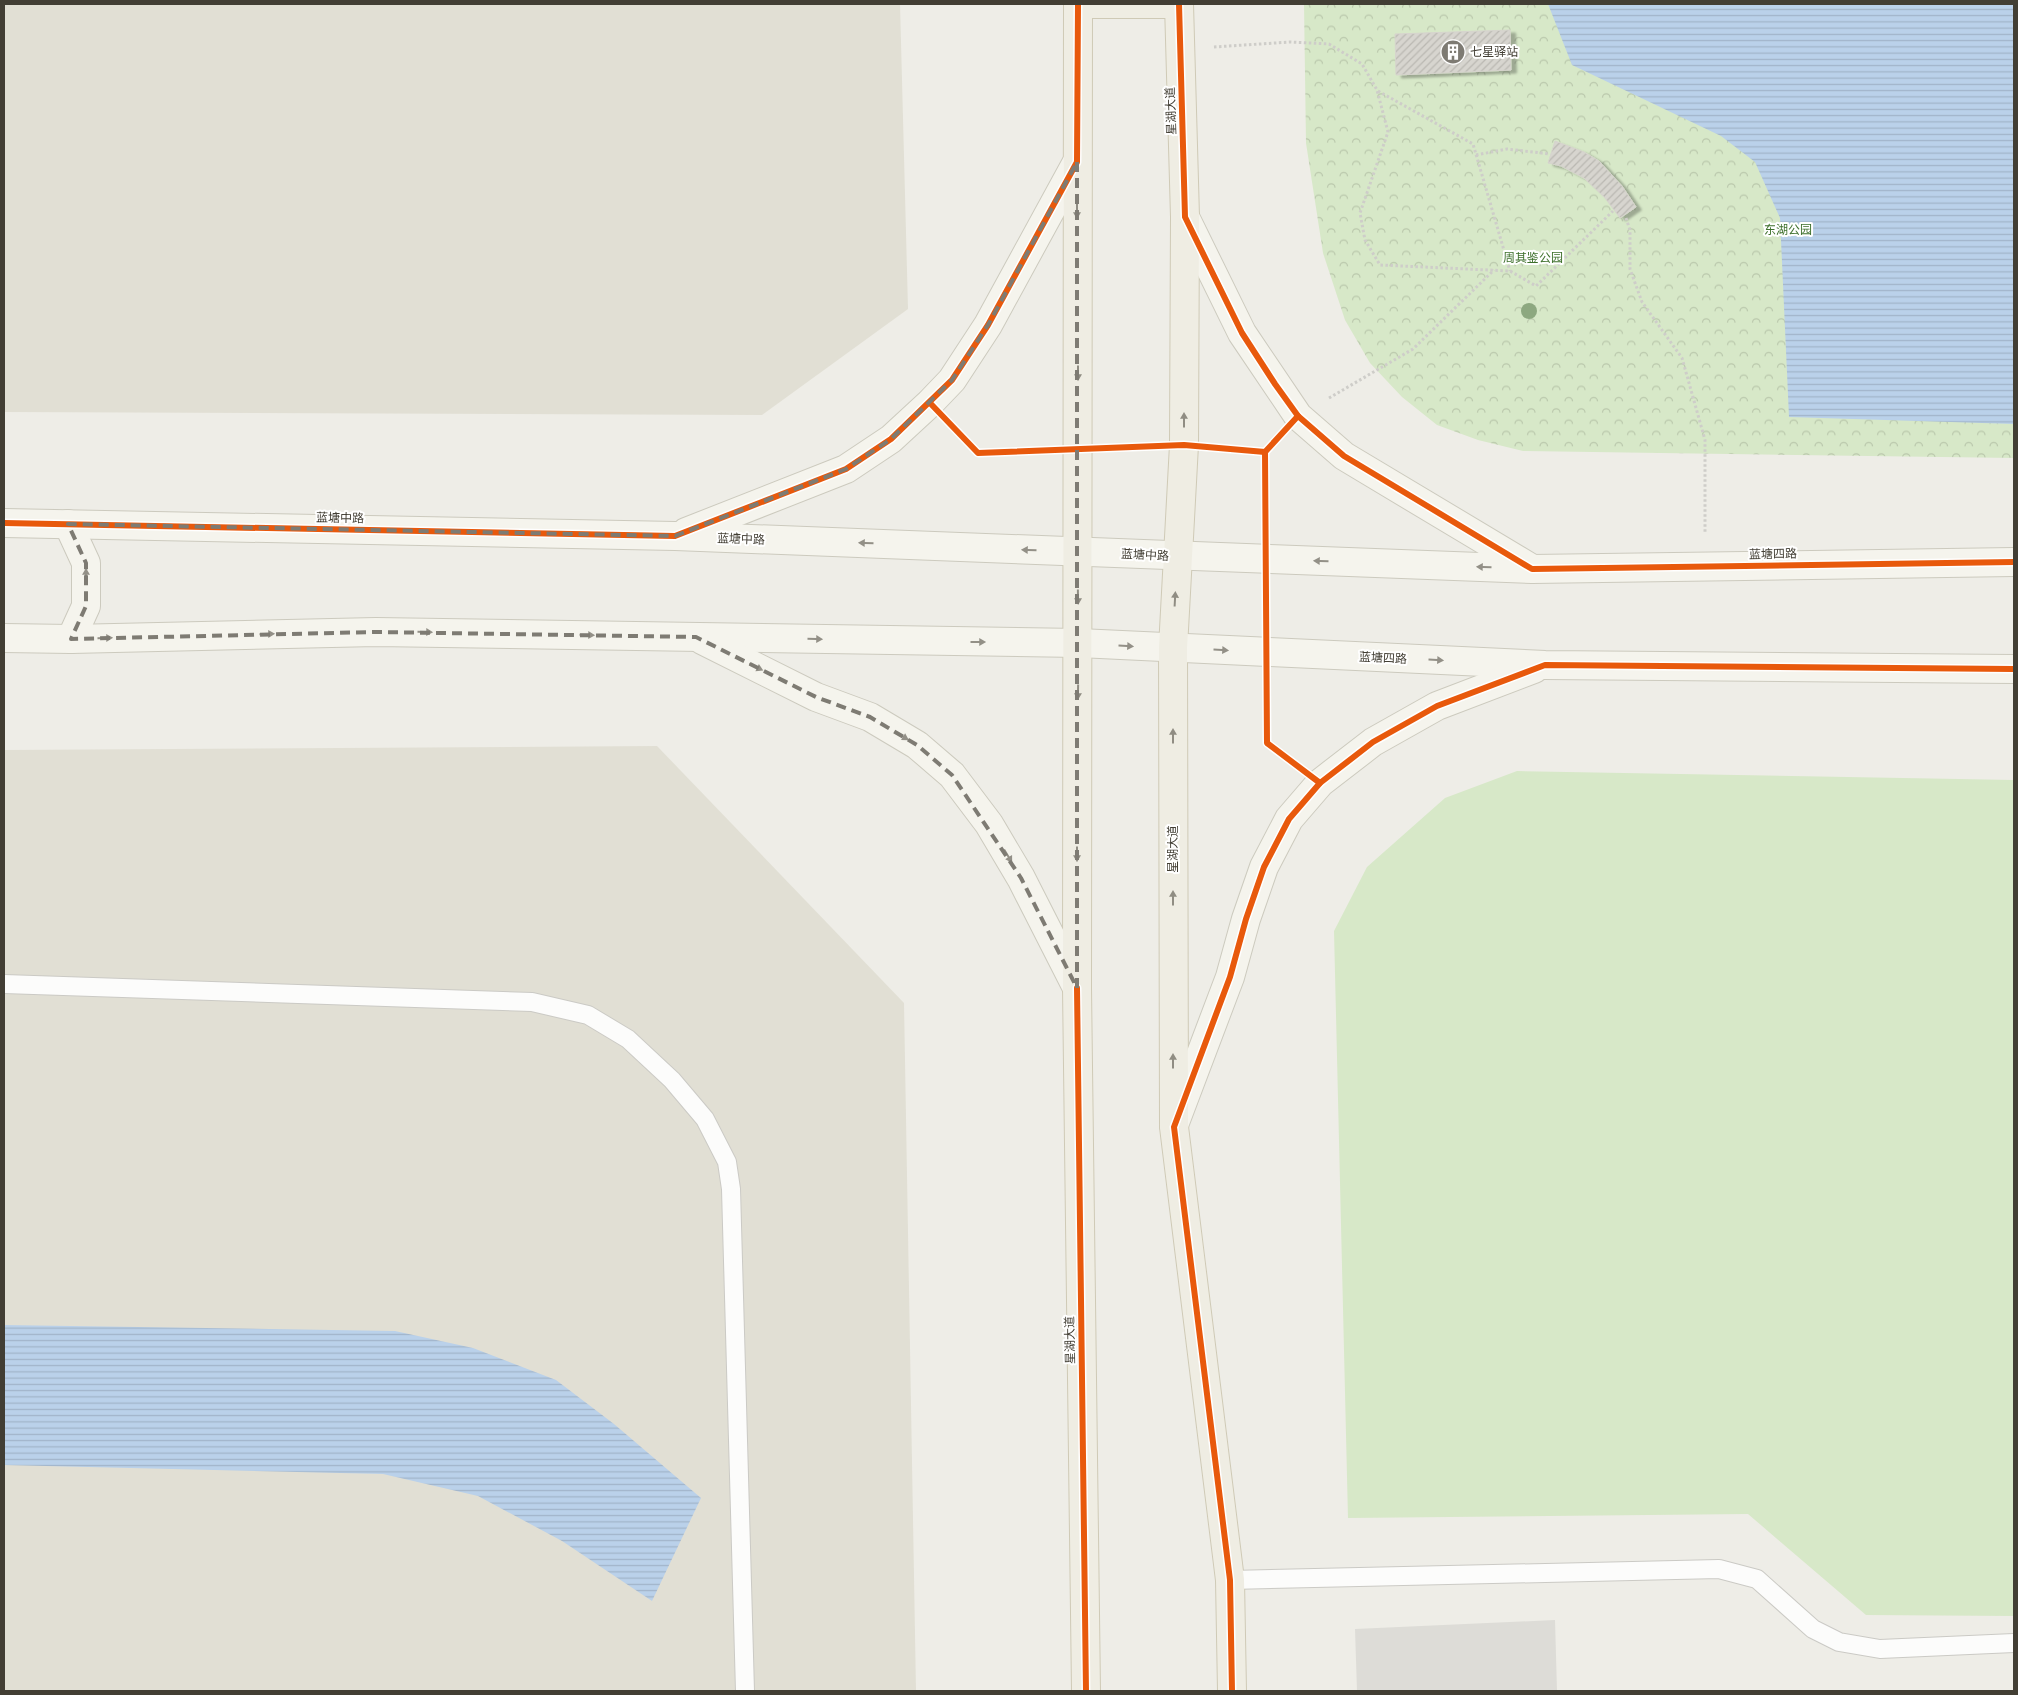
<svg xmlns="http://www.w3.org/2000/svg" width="2018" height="1695" viewBox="0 0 2018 1695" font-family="Helvetica,'Noto Sans SC',sans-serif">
  <defs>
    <pattern id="park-crowns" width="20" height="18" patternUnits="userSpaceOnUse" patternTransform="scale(1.25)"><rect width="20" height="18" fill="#d7e8c8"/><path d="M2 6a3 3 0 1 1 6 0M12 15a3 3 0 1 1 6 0" fill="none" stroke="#bac8ac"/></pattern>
    <pattern id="water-rules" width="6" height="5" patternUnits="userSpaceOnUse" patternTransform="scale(1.25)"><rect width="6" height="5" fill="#bad1ea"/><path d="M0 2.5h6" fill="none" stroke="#a1b4c9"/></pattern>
    <pattern id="building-hatch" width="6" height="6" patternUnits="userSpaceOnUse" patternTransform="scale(1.25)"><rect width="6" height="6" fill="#d7d5cf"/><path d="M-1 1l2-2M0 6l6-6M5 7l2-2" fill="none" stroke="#bab8b2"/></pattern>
    <filter id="shadow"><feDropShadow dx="5.5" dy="3" stdDeviation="1" flood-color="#0004"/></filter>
  </defs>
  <rect width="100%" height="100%" fill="#eeede7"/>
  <g fill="#e1dfd4">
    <path d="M 4,4 L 900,4 L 908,309 L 762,415 L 4,412 Z"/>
    <path d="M 657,746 L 904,1003 L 916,1691 L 4,1691 L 4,750 Z"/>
  </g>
  <path fill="#d7e8c8" d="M 1517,771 L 2014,780 L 2014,1616 L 1866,1615 L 1748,1514 L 1348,1518 L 1334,931 L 1367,867 L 1445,798 Z"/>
  <path fill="url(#park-crowns)" d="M 1304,4 L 2014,4 L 2014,458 L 1523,451 L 1478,440 L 1437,425 L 1402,397 L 1370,363 L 1345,320 L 1323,253 L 1306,143 Z"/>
  <path fill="#dddcd7" d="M 1555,1620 L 1557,1691 L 1357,1691 L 1355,1629 Z"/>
  <g fill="url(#water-rules)">
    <path d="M 1548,4 L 2014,4 L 2014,424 L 1789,417 L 1780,218 L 1755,162 L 1721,136 L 1572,65 Z"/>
    <path d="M 4,1325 L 395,1331 L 473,1348 L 556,1380 L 614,1424 L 701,1498 L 652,1601 L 562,1541 L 478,1496 L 383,1474 L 4,1465 Z"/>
  </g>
  <g fill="url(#building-hatch)" stroke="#d6d4cd" filter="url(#shadow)">
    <path d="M 1510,30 L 1511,70 L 1396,75 L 1395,34 Z"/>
    <path d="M 1555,141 L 1584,152 L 1599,161 L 1622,186 L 1636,207 L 1620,218 L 1605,198 L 1584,178 L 1561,166 L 1548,163 Z"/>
  </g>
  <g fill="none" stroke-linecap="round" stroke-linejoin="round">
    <defs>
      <g id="lane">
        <path d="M 4,984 L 532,1002 L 588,1015 L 628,1039 L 672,1080 L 705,1119 L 727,1162 L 731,1189 L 745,1691"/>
        <path d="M 1230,1580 L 1719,1569 L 1757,1579 L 1813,1629 L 1839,1642 L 1880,1649 L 2014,1643"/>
      </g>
      <g id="secondary">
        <path d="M 1185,217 L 1242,333 L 1298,416 L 1344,456 L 1531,568"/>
        <path d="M 4,523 L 675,536 L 1532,569 L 2014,562"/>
        <path d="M 68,524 L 86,563 L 86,606 L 71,639"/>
        <path d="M 686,532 L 846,469 L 891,439 L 930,403 L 952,380 L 988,325 L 1077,162"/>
        <path d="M 4,638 L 71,639 L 376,632 L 1079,643 L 1545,665 L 2014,669"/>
        <path d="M 702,640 L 816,697 L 870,717 L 917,745 L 952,775 L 989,824 L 1021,878 L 1077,988"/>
        <path d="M 1174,1125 L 1230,977 L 1246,919 L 1264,867 L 1289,819 L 1320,783 L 1373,742 L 1437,706 L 1534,669"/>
      </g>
      <g id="primary">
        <path d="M 1078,4 L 1179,4 L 1185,217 L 1184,445 L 1173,648 L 1174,1127 L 1230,1580 L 1232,1691"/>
        <path d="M 1078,4 L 1077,988 L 1086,1691"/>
      </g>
    </defs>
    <use href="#lane" stroke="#cbcac5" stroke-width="20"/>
    <use href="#secondary" stroke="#cccabe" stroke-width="30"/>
    <use href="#primary" stroke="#cfcab6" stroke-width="30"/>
    <g stroke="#cecdc9" stroke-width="3" stroke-dasharray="2.5 2.5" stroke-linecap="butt">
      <path d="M 1214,47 L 1290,42 L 1329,44 L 1362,64 L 1377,90 L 1388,132 L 1360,213 L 1365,240 L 1380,265 L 1510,271 L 1536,286 L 1613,211"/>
      <path d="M 1378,91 L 1473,144 L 1510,271"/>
      <path d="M 1476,155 L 1507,149 L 1550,154"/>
      <path d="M 1626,218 L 1630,230 L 1630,269 L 1642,302 L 1682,358 L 1705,440 L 1705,534"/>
      <path d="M 1329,398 L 1413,349 L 1494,270"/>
    </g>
    <use href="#lane" stroke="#fcfcfb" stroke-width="18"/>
    <use href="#secondary" stroke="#f5f4ed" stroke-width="28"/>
    <use href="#primary" stroke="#efede3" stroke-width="28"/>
    <defs>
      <g id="cycleway">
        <path d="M 1179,4 L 1185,217 L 1242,333 L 1275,384 L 1298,416 L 1344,456 L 1532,569 L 2014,562"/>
        <path d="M 930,403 L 978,453 L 1184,445 L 1265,452"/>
        <path d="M 1298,416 L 1265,452 L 1267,743 L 1320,783"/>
        <path d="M 4,523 L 675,536 L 846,469 L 891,439 L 952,380 L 988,325 L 1077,162 L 1078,4"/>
        <path d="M 1077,988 L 1086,1691"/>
        <path d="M 1232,1691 L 1230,1580 L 1174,1127 L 1230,977 L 1246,919 L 1264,867 L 1289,819 L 1320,783 L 1373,742 L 1437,706 L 1545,665 L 2014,669"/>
      </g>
    </defs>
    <use href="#cycleway" stroke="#fff" stroke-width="9"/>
    <use href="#cycleway" stroke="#e8590c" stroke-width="6"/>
  </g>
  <circle fill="#8da880" cx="1529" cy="311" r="8"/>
  <defs><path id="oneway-solid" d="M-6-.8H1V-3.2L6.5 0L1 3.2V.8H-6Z" transform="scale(1.25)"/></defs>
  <g fill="#908d83">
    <use href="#oneway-solid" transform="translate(1077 211) rotate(90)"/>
    <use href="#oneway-solid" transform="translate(1078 373) rotate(90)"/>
    <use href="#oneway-solid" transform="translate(1184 420) rotate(-90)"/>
    <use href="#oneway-solid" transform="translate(1078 597) rotate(89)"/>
    <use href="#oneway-solid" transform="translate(1175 599) rotate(-87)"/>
    <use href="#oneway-solid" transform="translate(1078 692) rotate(91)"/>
    <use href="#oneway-solid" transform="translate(1173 736) rotate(-90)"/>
    <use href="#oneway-solid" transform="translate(1077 854) rotate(90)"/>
    <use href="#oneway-solid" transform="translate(1173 898) rotate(-90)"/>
    <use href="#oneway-solid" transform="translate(1173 1061) rotate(-90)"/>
  </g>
  <g fill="#939087">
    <use href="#oneway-solid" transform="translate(866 543) rotate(-178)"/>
    <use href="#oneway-solid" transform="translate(1029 550) rotate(-178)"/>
    <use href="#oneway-solid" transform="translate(1321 561) rotate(-178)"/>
    <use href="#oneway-solid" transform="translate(1484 567) rotate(-178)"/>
    <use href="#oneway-solid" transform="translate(86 576) rotate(-90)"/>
    <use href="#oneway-solid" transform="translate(425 632) rotate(1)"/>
    <use href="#oneway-solid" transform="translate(267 634) rotate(-1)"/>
    <use href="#oneway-solid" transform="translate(587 635) rotate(1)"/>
    <use href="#oneway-solid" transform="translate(105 638) rotate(-1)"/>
    <use href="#oneway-solid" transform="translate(815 639) rotate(1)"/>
    <use href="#oneway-solid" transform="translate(978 642)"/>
    <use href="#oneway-solid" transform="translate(1126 646) rotate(3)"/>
    <use href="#oneway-solid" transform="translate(1221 650) rotate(3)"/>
    <use href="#oneway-solid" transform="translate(1436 660) rotate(3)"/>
    <use href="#oneway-solid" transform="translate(756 667) rotate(26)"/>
    <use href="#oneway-solid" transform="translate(902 736) rotate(31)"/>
    <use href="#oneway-solid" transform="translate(1008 856) rotate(59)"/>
  </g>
  <path fill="none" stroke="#7e7b73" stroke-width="4" stroke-dasharray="10 6" stroke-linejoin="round" d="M 1077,162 L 1077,988 L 1021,878 L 952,775 L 917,745 L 870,717 L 816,697 L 696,637 L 376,632 L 71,639 L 86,606 L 86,563 L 68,524 L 675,536 L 846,469 L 891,439 L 952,380 L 988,325 Z"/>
  <defs>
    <symbol id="building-disc" viewBox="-11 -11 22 22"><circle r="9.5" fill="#7e7b73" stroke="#fff"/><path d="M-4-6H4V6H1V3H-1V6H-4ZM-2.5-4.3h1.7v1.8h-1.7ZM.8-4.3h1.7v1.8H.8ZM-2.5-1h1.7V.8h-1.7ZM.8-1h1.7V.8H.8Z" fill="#fff"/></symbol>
  </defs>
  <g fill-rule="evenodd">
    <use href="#building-disc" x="1439" y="38" width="28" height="28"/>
  </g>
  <g text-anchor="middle" stroke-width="4" stroke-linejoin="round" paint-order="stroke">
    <g font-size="12" fill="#423e34" stroke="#fff" text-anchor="start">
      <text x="1470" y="56">七星驿站</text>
    </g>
    <g font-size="12" fill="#423e34" stroke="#fff">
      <text transform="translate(1171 111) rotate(-92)" y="4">星湖大道</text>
      <text transform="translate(340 518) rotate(1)" y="4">蓝塘中路</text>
      <text transform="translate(741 539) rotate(2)" y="4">蓝塘中路</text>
      <text transform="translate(1773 554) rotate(-1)" y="4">蓝塘四路</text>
      <text transform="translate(1145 555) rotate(3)" y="4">蓝塘中路</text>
      <text transform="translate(1383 658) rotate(3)" y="4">蓝塘四路</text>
      <text transform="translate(1173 849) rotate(-90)" y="4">星湖大道</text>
      <text transform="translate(1070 1340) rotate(-91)" y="4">星湖大道</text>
    </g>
    <g font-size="12" fill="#3e702c" stroke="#fff">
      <text x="1788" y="234">东湖公园</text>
      <text x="1533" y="262">周其鉴公园</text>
    </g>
  </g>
  <rect width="2018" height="1695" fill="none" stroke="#423e34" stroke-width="10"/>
</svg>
